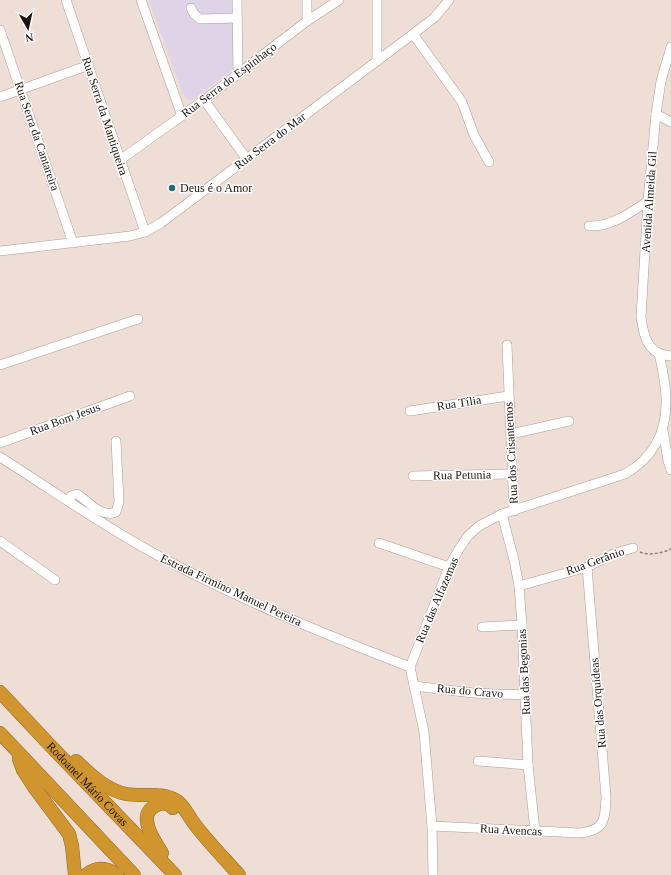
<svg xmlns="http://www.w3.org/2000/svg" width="671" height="875" viewBox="0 0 671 875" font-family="'Times New Roman',serif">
  <rect width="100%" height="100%" fill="#efded5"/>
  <path fill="#dfd3e7" d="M 149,0 L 232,0 L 235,68 L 193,100 L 189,101 L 183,95 Z"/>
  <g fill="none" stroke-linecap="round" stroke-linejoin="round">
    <defs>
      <g id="minor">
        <path d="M 66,0 L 145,232"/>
        <path d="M 141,0 L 182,116"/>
        <path d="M 237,0 L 238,74"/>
        <path d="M 377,0 L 377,61"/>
        <path d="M 191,8 L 194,14 L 200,19 L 237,18"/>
        <path d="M 307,21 L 307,0"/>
        <path d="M 0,30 L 73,243"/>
        <path d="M 413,34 L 462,102 L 474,135 L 489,162"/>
        <path d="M 671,47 L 661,81 L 656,114 L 648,201 L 641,317 C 643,330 645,346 658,353 C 662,355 667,355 671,356"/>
        <path d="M 0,97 L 89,65"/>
        <path d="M 204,100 L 246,158"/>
        <path d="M 656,114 L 671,122"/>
        <path d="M 120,160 L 204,100 L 307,21 L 339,0"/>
        <path d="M 589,226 C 611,227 630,213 648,201"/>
        <path d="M 0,251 L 130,236 L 145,232 L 161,223 L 413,34 L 434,18 L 449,0"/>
        <path d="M 507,345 L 514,511"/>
        <path d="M 0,365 L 138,319"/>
        <path d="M 410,411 L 508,396"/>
        <path d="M 663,430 L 668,461 L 671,470"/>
        <path d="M 511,434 L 569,421"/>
        <path d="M 0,443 L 130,396"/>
        <path d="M 0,457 C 52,490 103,526 157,555 C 238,599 324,634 410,667"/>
        <path d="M 413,476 L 512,474"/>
        <path d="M 68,501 L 71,496 L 77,494 C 88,501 102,519 116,512 L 119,502 L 116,441"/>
        <path d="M 502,514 L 514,560 L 519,586 L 522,625 L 528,765 L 535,831"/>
        <path d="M 0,541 L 55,580"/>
        <path d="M 379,543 L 449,567"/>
        <path d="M 519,586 L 587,567 L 613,554 L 633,548"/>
        <path d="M 482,627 L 522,625"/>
        <path d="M 414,686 L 473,693 L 525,695"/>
        <path d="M 478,761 L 528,765"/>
        <path d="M 432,826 L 579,833 C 605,831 605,820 606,797 L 587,567"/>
        <path d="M 433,875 L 432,826 L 424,732 L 410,667 L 449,567 L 459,549 L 468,536 L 479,526 L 502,514 L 625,474 C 653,458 667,432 666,399 C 666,384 662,368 659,353"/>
      </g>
      <g id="highway">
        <path id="s1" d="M 0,692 L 46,741 L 175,875"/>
        <path d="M 0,733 L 134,875"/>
        <path d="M 19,759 L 23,770 L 34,787 L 69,834 L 72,846 L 75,875"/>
        <path d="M 76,761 C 90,774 106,790 126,794 C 142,797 162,791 177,801 C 184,806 188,815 193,822 C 207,841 224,858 239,875"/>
        <path d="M 162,853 C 155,842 136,815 155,806 C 162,802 167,803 173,808"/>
        <path d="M 86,875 C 97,866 106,867 117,875"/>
      </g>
    </defs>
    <use href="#minor" stroke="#ac9c93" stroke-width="10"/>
    <use href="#highway" stroke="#916824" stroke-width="14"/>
    <path stroke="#8c807a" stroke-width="1.5" stroke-dasharray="3 2" stroke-linecap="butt" d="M 640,552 C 649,556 662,553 671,549"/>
    <use href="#minor" stroke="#fff" stroke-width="9"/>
    <use href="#highway" stroke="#d1952f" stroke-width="13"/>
  </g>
  <circle fill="#1f6b71" stroke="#fff" stroke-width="1.5" cx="172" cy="188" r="4"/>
  <g text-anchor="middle" stroke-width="3" stroke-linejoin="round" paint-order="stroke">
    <g font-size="12" fill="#191310" stroke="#fff">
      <text transform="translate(229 80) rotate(-37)" y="4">Rua Serra do Espinhaço</text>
      <text transform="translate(105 116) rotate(72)" y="4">Rua Serra da Mantiqueira</text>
      <text transform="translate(37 136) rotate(71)" y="4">Rua Serra da Cantareira</text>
      <text transform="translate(270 141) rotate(-37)" y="4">Rua Serra do Mar</text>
      <text transform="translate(649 202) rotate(-86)" y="4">Avenida Almeida Gil</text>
      <text transform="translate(459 403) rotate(-9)" y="4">Rua Tília</text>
      <text transform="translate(65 419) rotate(-20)" y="4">Rua Bom Jesus</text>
      <text transform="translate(511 453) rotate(-93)" y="4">Rua dos Crisantemos</text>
      <text transform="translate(462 475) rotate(-1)" y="4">Rua Petunia</text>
      <text transform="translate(595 561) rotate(-20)" y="4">Rua Gerânio</text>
      <text transform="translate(231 590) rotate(25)" y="4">Estrada Firmino Manuel Pereira</text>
      <text transform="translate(437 600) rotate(-67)" y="4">Rua das Alfazemas</text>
      <text transform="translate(524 672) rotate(-93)" y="4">Rua das Begonias</text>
      <text transform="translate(470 691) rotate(5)" y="4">Rua do Cravo</text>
      <text transform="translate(598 703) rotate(-95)" y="4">Rua das Orquideas</text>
      <text dy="4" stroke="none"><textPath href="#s1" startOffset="127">Rodoanel Mário Covas</textPath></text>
      <text transform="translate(511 830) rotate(3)" y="4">Rua Avencas</text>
    </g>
    <g font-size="12" fill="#191310" stroke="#fff" text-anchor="start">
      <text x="180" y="192">Deus é o Amor</text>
    </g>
  </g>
  <g transform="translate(28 28) rotate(171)" stroke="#ffffff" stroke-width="3" paint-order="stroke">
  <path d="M0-3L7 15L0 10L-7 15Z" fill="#191310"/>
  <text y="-6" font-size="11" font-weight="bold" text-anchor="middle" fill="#191310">N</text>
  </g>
</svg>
